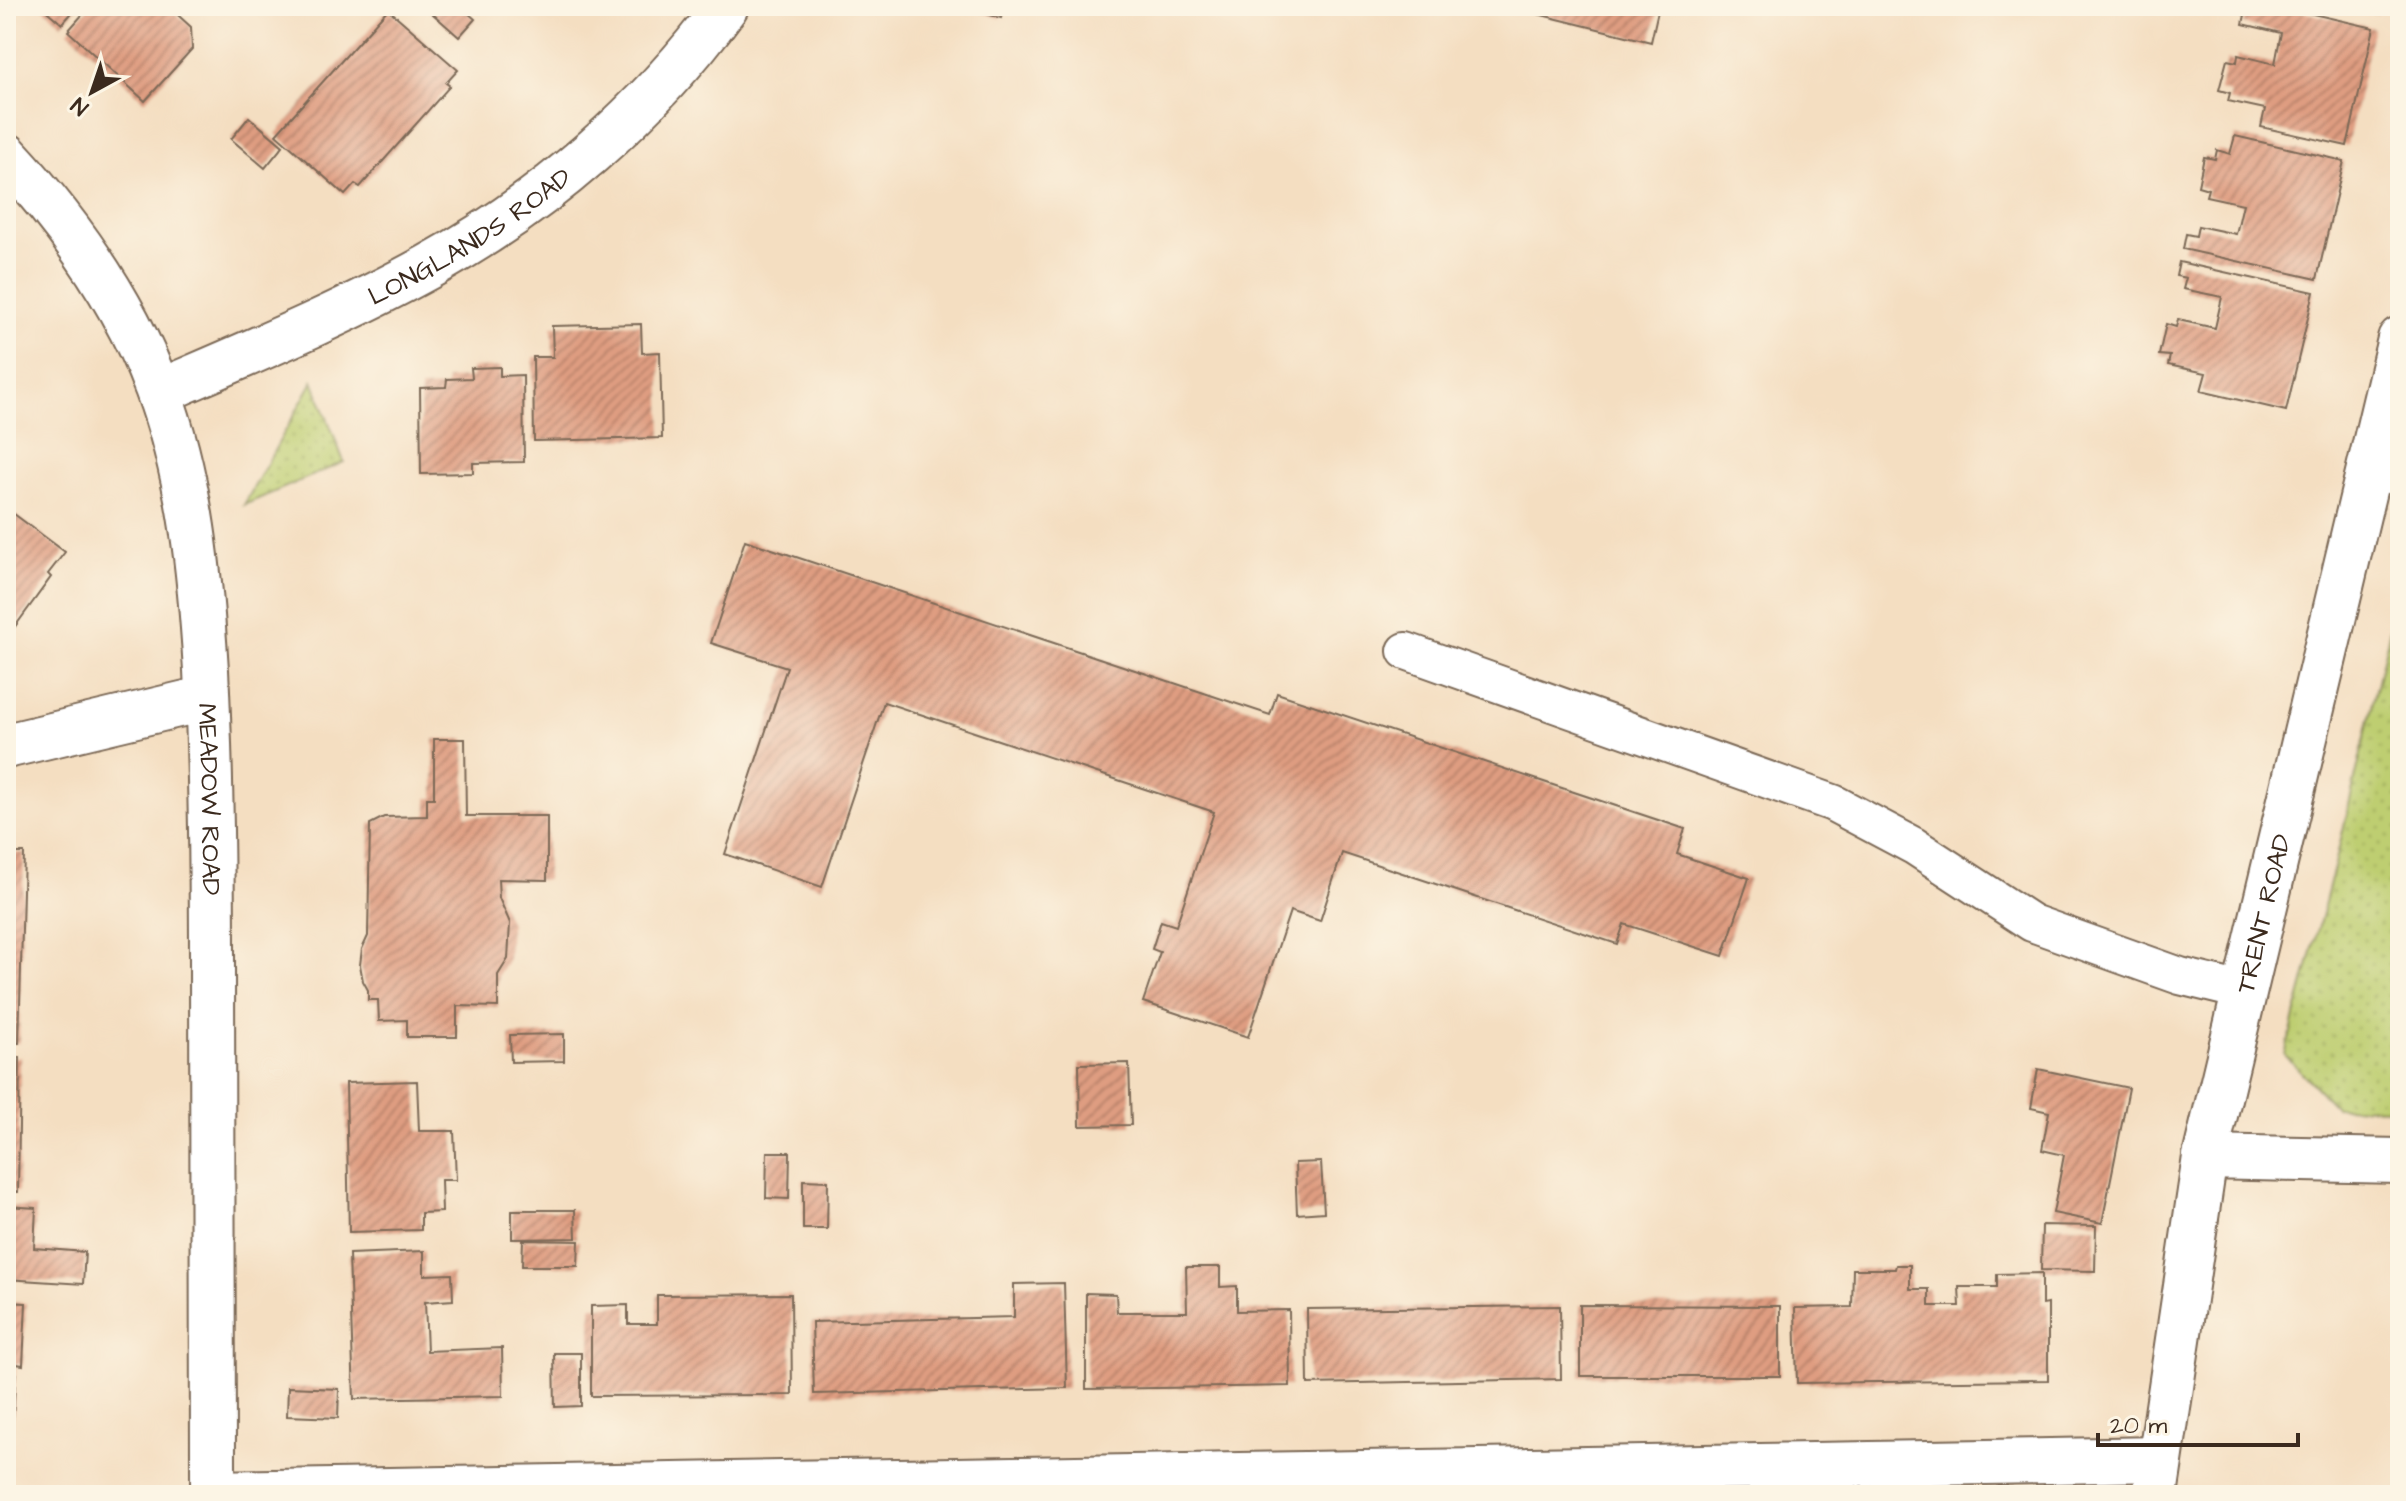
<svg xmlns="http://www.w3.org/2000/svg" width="2406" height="1501" viewBox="0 0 2406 1501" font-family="'Architects Daughter',sans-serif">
  <defs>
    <pattern id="green-dots" width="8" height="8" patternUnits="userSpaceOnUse" patternTransform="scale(2)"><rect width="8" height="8" fill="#bece71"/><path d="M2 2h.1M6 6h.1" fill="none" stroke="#a4b161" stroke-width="1.8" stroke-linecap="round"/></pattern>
    <pattern id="building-hatch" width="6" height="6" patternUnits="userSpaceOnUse" patternTransform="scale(2)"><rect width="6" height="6" fill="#df9d81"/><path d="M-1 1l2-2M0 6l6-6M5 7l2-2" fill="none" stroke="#b68069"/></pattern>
  </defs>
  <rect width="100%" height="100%" fill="#fcf5e5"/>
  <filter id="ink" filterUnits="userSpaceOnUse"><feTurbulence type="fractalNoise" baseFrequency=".0125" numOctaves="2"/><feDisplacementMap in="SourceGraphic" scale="16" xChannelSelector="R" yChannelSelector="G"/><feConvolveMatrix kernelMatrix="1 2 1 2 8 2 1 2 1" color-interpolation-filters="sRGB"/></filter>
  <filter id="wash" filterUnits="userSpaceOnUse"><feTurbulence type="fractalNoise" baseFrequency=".006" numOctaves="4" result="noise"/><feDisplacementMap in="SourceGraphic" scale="32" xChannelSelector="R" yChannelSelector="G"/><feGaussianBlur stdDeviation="1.8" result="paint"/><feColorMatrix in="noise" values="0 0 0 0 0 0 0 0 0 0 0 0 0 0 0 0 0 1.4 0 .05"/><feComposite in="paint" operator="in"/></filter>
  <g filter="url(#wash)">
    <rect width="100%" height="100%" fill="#f4dec1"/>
    <g fill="url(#green-dots)" stroke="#7c7c48" stroke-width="2">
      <path d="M 313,381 L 344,462 L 244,505 Z"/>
      <path d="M 2400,587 L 2400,1108 L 2335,1107 L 2285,1055 L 2337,856 Z"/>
    </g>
    <g id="blocks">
      <g fill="url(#building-hatch)">
        <path d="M 41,6 L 78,6 L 62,24 Z"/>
        <path d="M 90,6 L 168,6 L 191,27 L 192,49 L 145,101 L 68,31 Z"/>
        <path d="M 424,6 L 460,6 L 475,19 L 459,37 Z"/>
        <path d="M 958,6 L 1004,6 L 1001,18 Z"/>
        <path d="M 1505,6 L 1659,6 L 1651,42 Z"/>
        <path d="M 2237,6 L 2278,6 L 2374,28 L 2347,146 L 2261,127 L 2265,109 L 2228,101 L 2230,93 L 2219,90 L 2227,60 L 2237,62 L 2238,55 L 2275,64 L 2281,33 L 2243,24 L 2245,15 L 2236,12 Z"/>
        <path d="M 2350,6 L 2379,6 L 2377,14 Z"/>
        <path d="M 388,9 L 458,70 L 446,83 L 450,86 L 360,187 L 355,184 L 345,195 L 276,134 Z"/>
        <path d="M 249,117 L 283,146 L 265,168 L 231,139 Z"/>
        <path d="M 2235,136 L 2344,161 L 2317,279 L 2183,249 L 2186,234 L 2196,236 L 2198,226 L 2236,234 L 2243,204 L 2206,196 L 2208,189 L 2198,186 L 2204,157 L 2215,159 L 2217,150 L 2230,154 Z"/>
        <path d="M 2179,262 L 2314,292 L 2286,411 L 2201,391 L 2206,373 L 2168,365 L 2170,356 L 2159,355 L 2166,324 L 2176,327 L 2178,320 L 2215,328 L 2222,297 L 2183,289 L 2186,278 L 2176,276 Z"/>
        <path d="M 641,324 L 642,353 L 660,352 L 662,438 L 534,441 L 533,357 L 553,357 L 552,326 Z"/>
        <path d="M 500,367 L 500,376 L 523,375 L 524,462 L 473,463 L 473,473 L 421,474 L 420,388 L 446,387 L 447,379 L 472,378 L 471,368 Z"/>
        <path d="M 6,450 L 12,467 L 6,469 Z"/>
        <path d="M 6,508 L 65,552 L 48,574 L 51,577 L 6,639 Z"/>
        <path d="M 745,540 L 1270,715 L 1277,693 L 1685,829 L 1677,854 L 1749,878 L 1723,956 L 1624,924 L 1617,944 L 1342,853 L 1320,921 L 1290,911 L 1248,1037 L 1143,1002 L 1160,952 L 1152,949 L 1161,921 L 1176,926 L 1214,812 L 884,702 L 822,887 L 725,854 L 787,667 L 711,643 Z"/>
        <path d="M 434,739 L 465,739 L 466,816 L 547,816 L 547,880 L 498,879 L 499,898 L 510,923 L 508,959 L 498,975 L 498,1007 L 457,1006 L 457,1037 L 407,1037 L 407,1020 L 379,1021 L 378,1000 L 368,1000 L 368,990 L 363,981 L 360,965 L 362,949 L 368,936 L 370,824 L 384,817 L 427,816 L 427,798 L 434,798 Z"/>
        <path d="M 6,853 L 24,853 L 19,1043 L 6,1043 Z"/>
        <path d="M 564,1034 L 564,1061 L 511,1062 L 510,1035 Z"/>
        <path d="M 6,1057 L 20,1057 L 18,1192 L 6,1192 Z"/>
        <path d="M 1129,1063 L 1131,1125 L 1080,1126 L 1079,1064 Z"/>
        <path d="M 2038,1069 L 2129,1088 L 2102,1223 L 2053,1213 L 2064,1155 L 2042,1150 L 2049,1112 L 2031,1108 Z"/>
        <path d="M 417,1081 L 419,1131 L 454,1131 L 456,1180 L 441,1180 L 442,1212 L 421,1213 L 421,1230 L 349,1232 L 346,1083 Z"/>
        <path d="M 767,1152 L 790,1152 L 789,1199 L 766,1198 Z"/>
        <path d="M 1321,1162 L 1324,1212 L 1297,1214 L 1295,1163 Z"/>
        <path d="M 803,1180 L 828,1181 L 827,1229 L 803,1229 Z"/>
        <path d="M 6,1206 L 36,1208 L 34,1248 L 85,1252 L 83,1284 L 6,1279 Z"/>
        <path d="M 512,1210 L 575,1210 L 576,1238 L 512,1239 Z"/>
        <path d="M 2042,1225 L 2096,1226 L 2095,1271 L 2041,1270 Z"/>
        <path d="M 523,1240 L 579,1241 L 578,1266 L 522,1266 Z"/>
        <path d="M 424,1251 L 424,1275 L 452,1274 L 453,1300 L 425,1302 L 427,1351 L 502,1348 L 503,1396 L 354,1399 L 349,1254 Z"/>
        <path d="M 1896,1265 L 1910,1265 L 1910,1289 L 1929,1289 L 1929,1306 L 1960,1306 L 1959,1287 L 1997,1287 L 1997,1274 L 2042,1273 L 2042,1305 L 2048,1304 L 2048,1380 L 1797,1383 L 1795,1308 L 1852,1307 L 1853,1269 L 1895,1269 Z"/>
        <path d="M 1186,1267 L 1220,1267 L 1220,1287 L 1237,1286 L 1237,1311 L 1289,1310 L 1290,1386 L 1086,1389 L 1086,1293 L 1116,1294 L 1117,1312 L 1187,1312 Z"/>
        <path d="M 1064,1283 L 1067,1388 L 814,1394 L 812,1322 L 1014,1317 L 1014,1284 Z"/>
        <path d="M 791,1294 L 792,1395 L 591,1396 L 591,1306 L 628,1305 L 628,1324 L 657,1324 L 657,1295 Z"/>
        <path d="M 6,1302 L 26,1303 L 23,1365 L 16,1364 L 11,1456 L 6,1456 Z"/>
        <path d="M 1580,1305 L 1780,1306 L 1780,1376 L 1580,1376 Z"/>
        <path d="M 1560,1306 L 1561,1379 L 1308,1384 L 1307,1309 Z"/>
        <path d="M 554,1353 L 581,1353 L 581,1406 L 555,1407 Z"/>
        <path d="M 288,1387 L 339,1389 L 338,1418 L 287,1416 Z"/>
      </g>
    </g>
  </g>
  <g filter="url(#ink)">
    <use href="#blocks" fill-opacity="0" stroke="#7c6957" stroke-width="2"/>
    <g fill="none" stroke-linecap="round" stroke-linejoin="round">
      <defs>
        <g id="service">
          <path d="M 2368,471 L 2400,477"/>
          <path d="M 1406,651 L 1833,803 L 1914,846 L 2032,923 L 2180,976 L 2246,992"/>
        </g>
        <g id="minor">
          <path id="s1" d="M 159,392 C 249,353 341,315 428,267 C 543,204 649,112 726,6"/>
          <path d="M 6,746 L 207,698"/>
          <path d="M 2205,1157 L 2400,1161"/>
          <path d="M 213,1493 L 2160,1459"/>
          <path id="s2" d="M 2155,1495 L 2205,1157 L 2400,339"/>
        </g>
        <g id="tertiary">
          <path id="s3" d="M 6,155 C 68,222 125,302 157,388 C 191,478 200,575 206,670 C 211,768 212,865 212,963 C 212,1141 214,1318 213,1495"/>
        </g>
      </defs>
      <use href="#service" stroke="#7c6957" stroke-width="40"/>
      <use href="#minor" stroke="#7c6957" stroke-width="48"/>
      <use href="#tertiary" stroke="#7c6957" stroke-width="48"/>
      <use href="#service" stroke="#fff" stroke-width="36"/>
      <use href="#minor" stroke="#fff" stroke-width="44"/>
      <use href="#tertiary" stroke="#fff" stroke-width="44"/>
    </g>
  </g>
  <g text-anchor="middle" stroke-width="7" stroke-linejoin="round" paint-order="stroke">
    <g font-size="26" fill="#3b2a1e" stroke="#fcf5e5">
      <text dy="9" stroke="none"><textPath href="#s1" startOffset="348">LONGLANDS ROAD</textPath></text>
      <text dy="9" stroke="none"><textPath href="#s3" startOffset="696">MEADOW ROAD</textPath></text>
      <text dy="9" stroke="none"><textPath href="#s2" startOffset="592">TRENT ROAD</textPath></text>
    </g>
  </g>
  <rect width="2406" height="1501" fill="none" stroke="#fcf5e5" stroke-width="32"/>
  <g transform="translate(92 92) rotate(220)" stroke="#fcf5e5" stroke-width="6" paint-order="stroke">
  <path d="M0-6L14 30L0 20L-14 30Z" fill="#3b2a1e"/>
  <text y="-12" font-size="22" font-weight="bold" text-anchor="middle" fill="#3b2a1e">N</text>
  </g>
  <path d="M2098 1433v12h200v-12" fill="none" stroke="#3b2a1e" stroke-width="4"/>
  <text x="2110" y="1433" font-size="24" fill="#3b2a1e" stroke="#fcf5e5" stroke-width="6" paint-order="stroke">20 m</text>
</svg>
